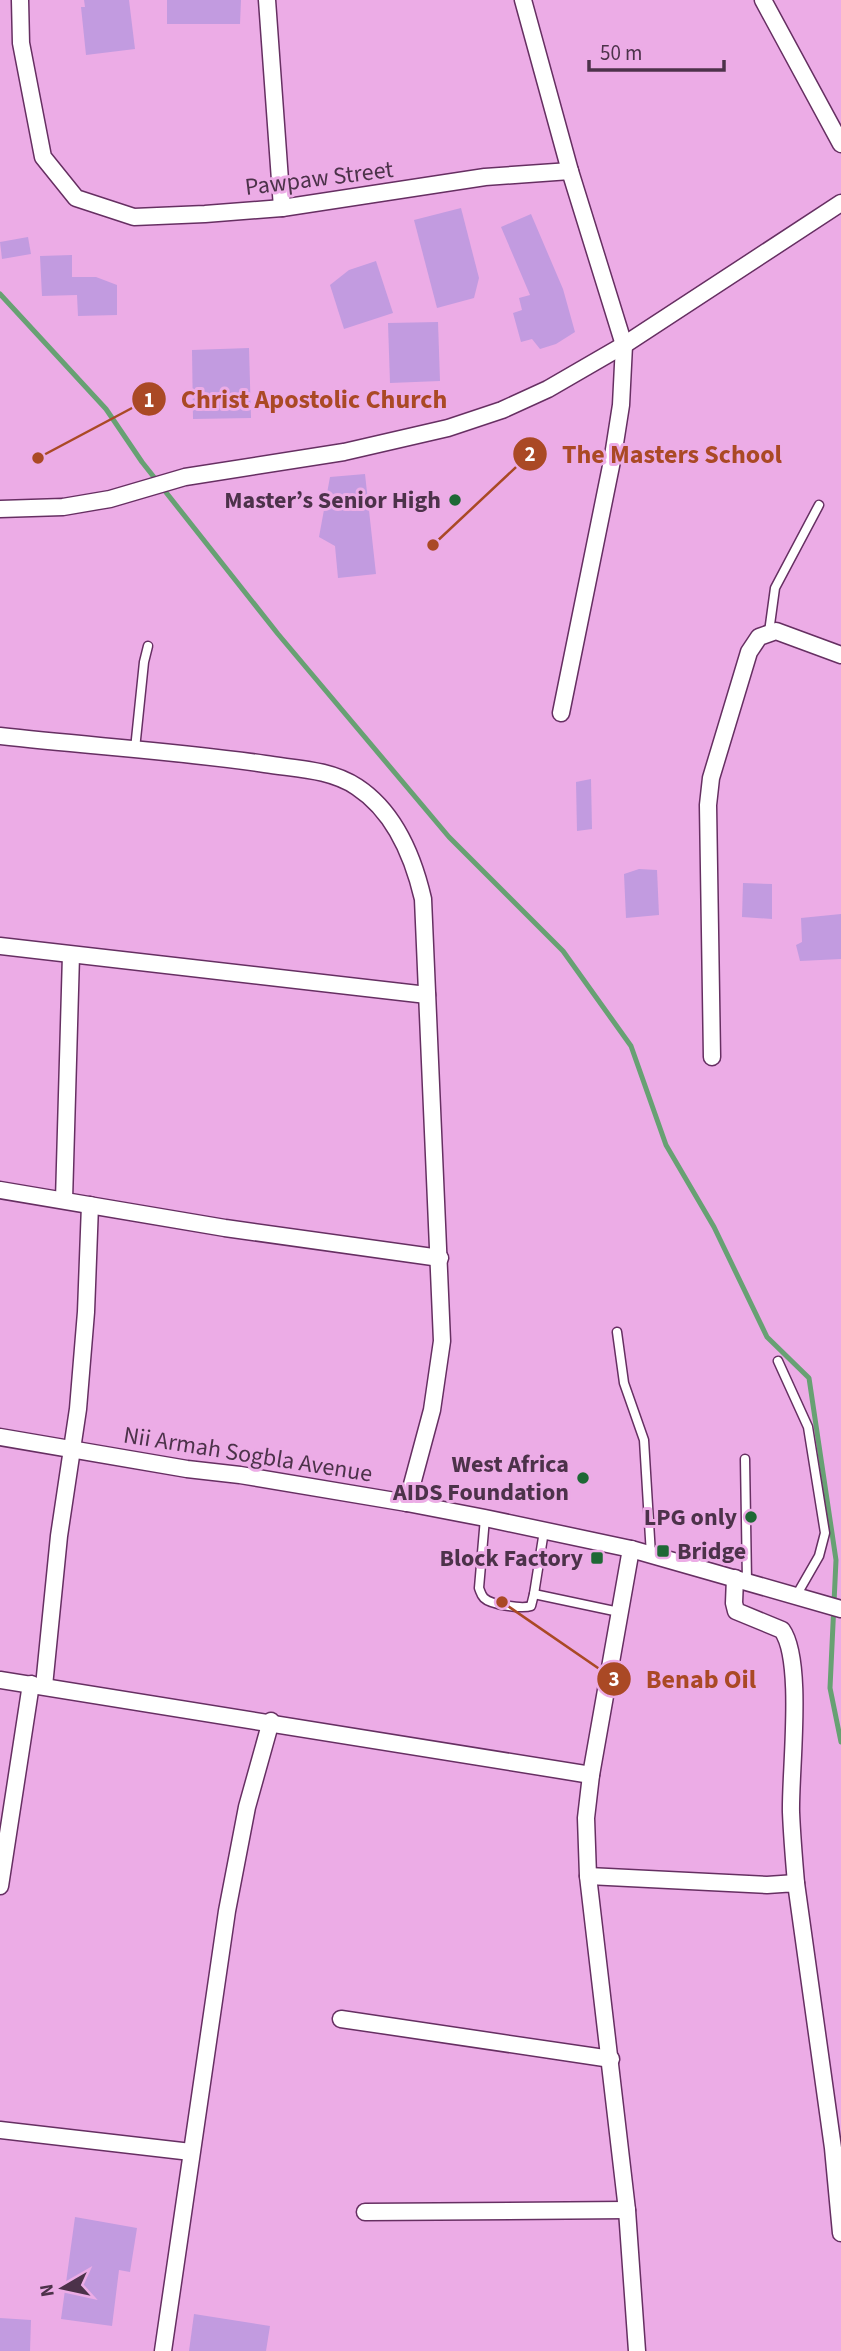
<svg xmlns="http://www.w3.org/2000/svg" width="841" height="2351" viewBox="0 0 841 2351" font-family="'Source Sans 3',sans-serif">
  <rect width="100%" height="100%" fill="#ecace6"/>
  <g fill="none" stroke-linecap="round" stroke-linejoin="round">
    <path stroke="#67a173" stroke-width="5" d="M 0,294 L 106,409 L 142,462 L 278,634 L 449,837 L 563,951 L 631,1046 L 666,1145 L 714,1227 L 767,1337 L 809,1378 L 836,1560 L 830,1688 L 841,1742"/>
  </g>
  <g fill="#c29be0">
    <path d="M 84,0 L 129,0 L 135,49 L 86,55 L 81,7 L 85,7 Z"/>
    <path d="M 167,0 L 241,0 L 240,24 L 167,24 Z"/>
    <path d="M 461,208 L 479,278 L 474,298 L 437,308 L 414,220 Z"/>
    <path d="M 531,214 L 563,289 L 575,332 L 556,344 L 540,349 L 532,339 L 521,342 L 513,313 L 522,310 L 519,298 L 530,295 L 501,227 Z"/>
    <path d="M 28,237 L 31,254 L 2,259 L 0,242 Z"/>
    <path d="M 72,255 L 72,277 L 96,277 L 117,285 L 117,315 L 78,316 L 77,295 L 42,296 L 40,256 Z"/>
    <path d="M 376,261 L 393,313 L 344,329 L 330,285 L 349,270 Z"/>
    <path d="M 438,322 L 440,381 L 390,383 L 388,323 Z"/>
    <path d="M 249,348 L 251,418 L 193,419 L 192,350 Z"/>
    <path d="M 365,474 L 376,574 L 338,578 L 335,546 L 319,537 L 330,477 Z"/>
    <path d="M 591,779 L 592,829 L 577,831 L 576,782 Z"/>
    <path d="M 639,869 L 657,870 L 659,915 L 626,918 L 624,874 Z"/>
    <path d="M 743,883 L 772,884 L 772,919 L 742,917 Z"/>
    <path d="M 841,914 L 841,959 L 800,961 L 796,945 L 802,942 L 801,918 Z"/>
    <path d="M 75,2217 L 137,2228 L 130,2272 L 119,2270 L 112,2326 L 61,2319 Z"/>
    <path d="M 194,2314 L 270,2326 L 266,2351 L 189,2351 Z"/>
    <path d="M 0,2318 L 31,2320 L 30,2351 L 0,2351 Z"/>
  </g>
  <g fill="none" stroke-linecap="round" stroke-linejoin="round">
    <defs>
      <g id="service">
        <path d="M 769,632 L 775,588 L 819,505"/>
        <path d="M 135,749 L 144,662 L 148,646"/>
        <path d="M 617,1332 L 624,1383 L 644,1440 L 651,1555"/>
        <path d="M 778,1361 L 808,1427 L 825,1533 L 819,1556 L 796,1596"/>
        <path d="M 745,1459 L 747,1581"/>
        <path d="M 485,1518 L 479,1588 C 481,1593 481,1595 484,1598 C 491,1605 523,1609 531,1606 L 534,1594 L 544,1531"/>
        <path d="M 534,1594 L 619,1612"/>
      </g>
      <g id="minor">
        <path d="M 20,0 L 21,43 L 43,157 L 76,198 L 134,217 L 205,214 L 282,208 L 485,177 L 570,171"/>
        <path d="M 267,0 L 282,208"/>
        <path d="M 523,0 L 570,171 L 624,345 L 621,405 L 613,456 L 561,713"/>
        <path d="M 763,0 L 841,144"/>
        <path d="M 0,509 L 63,507 L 110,499 L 185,477 L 344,452 L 448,428 L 502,410 L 548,389 L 624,345 L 841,203"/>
        <path d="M 0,736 C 88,746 177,751 265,764 C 296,769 330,769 357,787 C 395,812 413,856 423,899 L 442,1341 L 432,1410 L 407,1503"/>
        <path d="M 0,946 L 427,995"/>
        <path d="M 712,1057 L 708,805 L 711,778 L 749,652 L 759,637 L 776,631 L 841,655"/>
        <path d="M 0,1190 L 225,1228 L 440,1258"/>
        <path d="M 64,1200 L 71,955"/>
        <path d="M 0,1437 L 187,1469 L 240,1475 L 407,1503 L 485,1518 L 631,1549 L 841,1609"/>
        <path d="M 631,1549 L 591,1775 L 586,1818 L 588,1876 L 627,2210 L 637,2351"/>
        <path d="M 735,1578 L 734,1603 L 736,1611 L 782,1630 C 804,1661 790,1771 791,1812 C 792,1836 794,1860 796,1883"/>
        <path d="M 0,1680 L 591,1775"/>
        <path d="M 44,1686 L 59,1536 L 78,1409 L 86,1312 L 90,1205"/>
        <path d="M 588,1876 L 767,1885 L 796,1883 L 833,2148 L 841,2233"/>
        <path d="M 0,1886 L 31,1684"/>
        <path d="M 341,2019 L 611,2059"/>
        <path d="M 0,2130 L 191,2152"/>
        <path d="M 365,2212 L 627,2210"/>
        <path d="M 163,2351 L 227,1911 L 247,1807 L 271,1721"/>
      </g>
    </defs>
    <use href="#service" stroke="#662f62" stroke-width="11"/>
    <use href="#minor" stroke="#662f62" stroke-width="19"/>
    <use href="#service" stroke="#fff" stroke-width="8"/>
    <use href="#minor" stroke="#fff" stroke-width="16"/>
  </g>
  <g fill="#1e6835" stroke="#ecace6" stroke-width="2.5">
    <circle cx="455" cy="500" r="7"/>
    <circle cx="583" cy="1478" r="7"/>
    <circle cx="751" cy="1517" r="7"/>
    <rect x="656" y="1544" width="14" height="14" rx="3.5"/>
    <rect x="590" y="1551" width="14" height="14" rx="3.5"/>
  </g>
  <g text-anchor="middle" stroke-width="6" stroke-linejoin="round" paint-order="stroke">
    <g font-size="24" fill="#4c324a" stroke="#ecace6">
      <text transform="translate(319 178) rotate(-7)" y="8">Pawpaw Street</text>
      <text transform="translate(248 1454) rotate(9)" y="8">Nii Armah Sogbla Avenue</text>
    </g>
    <g font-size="24" font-weight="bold" fill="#4c324a" stroke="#ecace6" text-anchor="end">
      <text x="441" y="508">Master’s Senior High</text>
      <text x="569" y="1472">West Africa<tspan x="569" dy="28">AIDS Foundation</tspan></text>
      <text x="737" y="1525">LPG only</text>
      <text x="677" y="1559" text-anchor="start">Bridge</text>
      <text x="583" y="1566">Block Factory</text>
    </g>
  </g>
  <path fill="none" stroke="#aa4925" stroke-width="2.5" d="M38 458L149 399M433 545L530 454M502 1602L614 1679"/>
  <g fill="#aa4925" stroke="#ecace6" stroke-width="2.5">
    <circle cx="38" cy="458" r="7"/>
    <circle cx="433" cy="545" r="7"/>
    <circle cx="502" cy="1602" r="7"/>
    <circle cx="149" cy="399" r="18"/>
    <circle cx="530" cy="454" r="18"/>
    <circle cx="614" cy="1679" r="18"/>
  </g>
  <g font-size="21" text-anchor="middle" font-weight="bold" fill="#fff">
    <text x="149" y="407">1</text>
    <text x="530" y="461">2</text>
    <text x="614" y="1686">3</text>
  </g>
  <g font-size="26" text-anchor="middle" font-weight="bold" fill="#aa4925" stroke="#ecace6" stroke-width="6" stroke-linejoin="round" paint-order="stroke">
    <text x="314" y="408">Christ Apostolic Church</text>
    <text x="672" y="463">The Masters School</text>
    <text x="701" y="1688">Benab Oil</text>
  </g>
  <g transform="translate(63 2288) rotate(261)" stroke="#ecace6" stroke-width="5" paint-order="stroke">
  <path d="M0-5L12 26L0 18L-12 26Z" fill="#4c324a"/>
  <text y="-10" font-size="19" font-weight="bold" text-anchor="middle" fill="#4c324a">N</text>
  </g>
  <path d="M589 60v10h135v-10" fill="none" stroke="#4c324a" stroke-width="3.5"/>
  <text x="600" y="60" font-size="21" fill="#4c324a" stroke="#ecace6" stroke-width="5" paint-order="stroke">50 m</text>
</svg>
